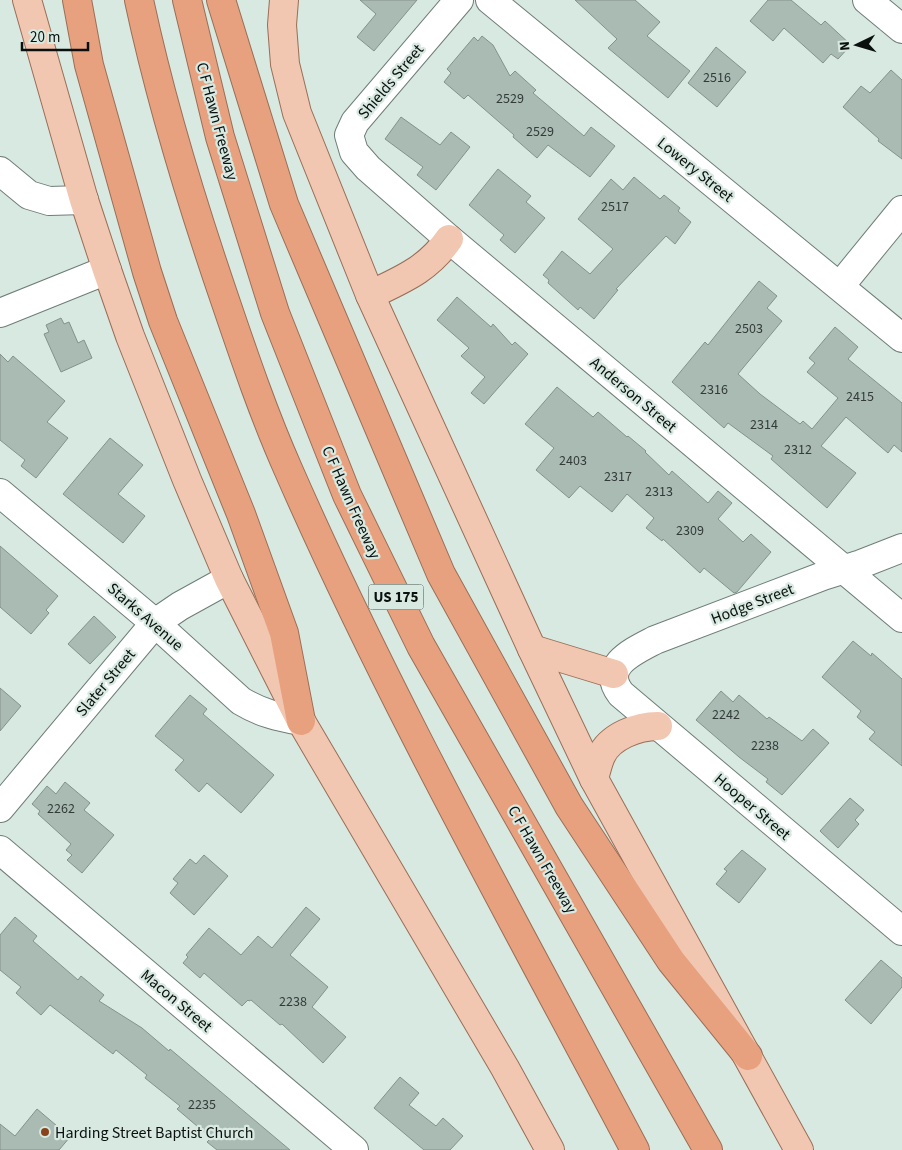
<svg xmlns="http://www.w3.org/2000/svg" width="902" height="1150" viewBox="0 0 902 1150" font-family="'Source Sans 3',sans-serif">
  <rect width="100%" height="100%" fill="#d7e9e1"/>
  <g fill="#aabbb4" stroke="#83938c">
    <path d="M 360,0 L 417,0 L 374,51 L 357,37 L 376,14 Z"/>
    <path d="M 575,0 L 635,0 L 660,22 L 647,36 L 690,71 L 668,98 L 608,48 L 617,39 Z"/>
    <path d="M 768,0 L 791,0 L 821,25 L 825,21 L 851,45 L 838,59 L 831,54 L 823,63 L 784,28 L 773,41 L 750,21 Z"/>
    <path d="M 482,36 L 493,45 L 510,76 L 515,71 L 536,90 L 533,93 L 584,136 L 591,127 L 615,146 L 590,177 L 548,145 L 537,158 L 513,137 L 514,135 L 468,95 L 464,99 L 444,82 L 451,73 L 447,69 L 474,37 L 478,41 Z"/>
    <path d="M 716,47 L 746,72 L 717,107 L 688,83 Z"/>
    <path d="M 891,70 L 902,80 L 902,159 L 878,141 L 879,139 L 843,107 L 861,86 L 870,93 Z"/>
    <path d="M 401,117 L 440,145 L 451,132 L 470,147 L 436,190 L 417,175 L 423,167 L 385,139 Z"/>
    <path d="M 498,169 L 531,196 L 526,202 L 545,218 L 515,253 L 500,240 L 504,235 L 469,205 Z"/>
    <path d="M 634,177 L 660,199 L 664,195 L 680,208 L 678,211 L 691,222 L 675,244 L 666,236 L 616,289 L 618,290 L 594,319 L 580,307 L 578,310 L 548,283 L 549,280 L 543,275 L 562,251 L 590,274 L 613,249 L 578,219 L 611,179 L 623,190 Z"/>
    <path d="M 759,281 L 777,296 L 767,308 L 782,321 L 738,374 L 760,394 L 800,424 L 803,421 L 812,429 L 838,398 L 807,372 L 815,363 L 809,358 L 835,327 L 858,347 L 848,359 L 902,403 L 902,452 L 894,445 L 888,453 L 846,417 L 821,446 L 856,473 L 827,508 L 771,459 L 773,456 L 728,423 L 724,428 L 672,382 L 705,342 L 708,345 Z"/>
    <path d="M 457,297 L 491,327 L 493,324 L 512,345 L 515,342 L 528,354 L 484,404 L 471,393 L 485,377 L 461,356 L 469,348 L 437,320 Z"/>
    <path d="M 61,318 L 64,324 L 69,322 L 78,343 L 84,340 L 92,358 L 61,372 L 44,334 L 49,332 L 46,325 Z"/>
    <path d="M 0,354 L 8,362 L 13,356 L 65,401 L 47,422 L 68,438 L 36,478 L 21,466 L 25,460 L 0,440 Z"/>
    <path d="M 557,387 L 593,417 L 598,412 L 627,437 L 628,436 L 646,451 L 645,452 L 669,475 L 672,471 L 708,503 L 718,491 L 732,503 L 718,519 L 743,542 L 751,534 L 771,552 L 737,592 L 734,593 L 704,568 L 700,573 L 663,539 L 662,541 L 646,528 L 654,518 L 627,494 L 612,512 L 580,486 L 569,498 L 536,470 L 554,448 L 525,424 Z"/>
    <path d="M 110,438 L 143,465 L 118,494 L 145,516 L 123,543 L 63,494 Z"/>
    <path d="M 0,546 L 58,596 L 46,610 L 49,613 L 31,634 L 0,607 Z"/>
    <path d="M 94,616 L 116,637 L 90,664 L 68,644 Z"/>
    <path d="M 853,641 L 871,656 L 872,653 L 902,679 L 902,766 L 869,739 L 875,732 L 857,717 L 861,711 L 822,677 Z"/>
    <path d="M 0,688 L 21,706 L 0,731 Z"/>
    <path d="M 721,691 L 733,702 L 739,695 L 767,719 L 769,717 L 802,741 L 813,729 L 829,743 L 782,795 L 766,782 L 768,779 L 739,757 L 696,720 Z"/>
    <path d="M 190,695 L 207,709 L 203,714 L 274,775 L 241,813 L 207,783 L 199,792 L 175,770 L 184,760 L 155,736 Z"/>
    <path d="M 65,782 L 90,803 L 84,810 L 114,835 L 82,873 L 67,860 L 72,855 L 66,850 L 71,844 L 38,814 L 40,811 L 32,804 L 47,786 L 56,794 Z"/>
    <path d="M 850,798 L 864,810 L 855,820 L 859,824 L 838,848 L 820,831 Z"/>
    <path d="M 742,850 L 766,869 L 739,903 L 716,884 L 727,871 L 724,869 Z"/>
    <path d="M 204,855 L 228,876 L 194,915 L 170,893 L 178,883 L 173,879 L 190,859 L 196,864 Z"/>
    <path d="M 306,907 L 320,919 L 290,955 L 328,987 L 312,1007 L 346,1037 L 323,1063 L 282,1024 L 280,1025 L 251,1000 L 249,1001 L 248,1000 L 242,1006 L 204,973 L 200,978 L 183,963 L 188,957 L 186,955 L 209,928 L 241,955 L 258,936 L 272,948 Z"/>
    <path d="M 15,917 L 37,936 L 33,941 L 78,980 L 81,976 L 104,995 L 99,1001 L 142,1028 L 169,1051 L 170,1049 L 290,1150 L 217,1150 L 207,1142 L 211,1138 L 177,1109 L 180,1106 L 145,1078 L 147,1075 L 116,1050 L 113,1054 L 50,1005 L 41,1015 L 16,993 L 21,987 L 0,970 L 0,935 Z"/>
    <path d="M 881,960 L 902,978 L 902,987 L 871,1024 L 845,1000 Z"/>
    <path d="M 400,1077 L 419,1093 L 409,1105 L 436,1126 L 443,1118 L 463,1136 L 450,1150 L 424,1150 L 374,1108 Z"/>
    <path d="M 37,1109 L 70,1137 L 59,1150 L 0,1150 L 0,1124 L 15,1136 Z"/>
  </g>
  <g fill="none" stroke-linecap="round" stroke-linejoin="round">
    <defs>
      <g id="minor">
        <path d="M 459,0 L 355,122 L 349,135 L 354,152 L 368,168 L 449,239 L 902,618"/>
        <path d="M 490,0 L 902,338"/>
        <path d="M 867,0 L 902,29"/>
        <path d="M 0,171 L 29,195 L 49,201 L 84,200"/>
        <path d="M 840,286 L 902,210"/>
        <path d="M 0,313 L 107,270"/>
        <path d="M 0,493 L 155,623 L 241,701 C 261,713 278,717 301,721"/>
        <path d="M 902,548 L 861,564 L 823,576 L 655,640 C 634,651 599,666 621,694 L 902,931"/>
        <path d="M 0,808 L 155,623 L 180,606 L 229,579"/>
        <path d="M 0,850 L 354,1150"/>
      </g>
      <g id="major">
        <path d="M 27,0 L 84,200 L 107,270 L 130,336 L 187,480 L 229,579 L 301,721 L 505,1068 L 550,1150"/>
        <path d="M 284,0 L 282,25 L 285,64 L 297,113 L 370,295 L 532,649 L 594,779 L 799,1150"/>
        <path d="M 370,295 C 403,279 427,270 449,239"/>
        <path d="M 532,649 L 614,674"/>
        <path d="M 594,779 C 596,771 598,763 601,756 C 610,736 638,726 658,726"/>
      </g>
      <g id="highway">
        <path d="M 77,0 L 89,65 L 147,272 L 163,321 L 241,514 L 284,633 L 301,721"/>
        <path d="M 139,0 C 161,103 192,204 226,303 C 245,359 264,415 288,469 C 390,702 516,925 635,1150"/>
        <path d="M 187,0 L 220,137 L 275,313 L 347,495 L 421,646 L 708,1150"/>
        <path d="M 221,0 L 284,204 L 441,574 L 569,806 L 671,961 L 748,1056"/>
      </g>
    </defs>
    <use href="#minor" stroke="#6e7e77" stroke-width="30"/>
    <use href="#major" stroke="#9a6e57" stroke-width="30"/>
    <use href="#highway" stroke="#9a6e57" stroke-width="30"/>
    <use href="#minor" stroke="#fff" stroke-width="28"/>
    <use href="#major" stroke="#f1c7b2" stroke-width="28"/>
    <use href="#highway" stroke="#e8a17f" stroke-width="28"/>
  </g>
  <circle fill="#88431c" stroke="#d7e9e1" stroke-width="2" cx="45" cy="1132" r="5"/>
  <g text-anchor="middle" stroke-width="4.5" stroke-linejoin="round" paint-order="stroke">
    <g font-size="14" fill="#323b38">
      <text x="717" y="82">2516</text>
      <text x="510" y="103">2529</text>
      <text x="540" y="136">2529</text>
      <text x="615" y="211">2517</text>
      <text x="749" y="333">2503</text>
      <text x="714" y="394">2316</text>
      <text x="860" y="401">2415</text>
      <text x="764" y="429">2314</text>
      <text x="798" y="454">2312</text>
      <text x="573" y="465">2403</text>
      <text x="618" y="481">2317</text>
      <text x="659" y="496">2313</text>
      <text x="690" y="535">2309</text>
      <text x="726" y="719">2242</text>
      <text x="765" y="750">2238</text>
      <text x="61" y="813">2262</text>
      <text x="293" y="1006">2238</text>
      <text x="202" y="1109">2235</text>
    </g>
    <rect fill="#d7e9e1" stroke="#48514d" stroke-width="1" x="368.5" y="584.5" width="55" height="25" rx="4"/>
    <g font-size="15" font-weight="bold" fill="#0a100e">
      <text x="396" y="602">US 175</text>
    </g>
    <g font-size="16" fill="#0a100e" stroke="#d7e9e1">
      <text transform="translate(390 81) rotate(-50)" y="6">Shields Street</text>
      <text transform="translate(218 121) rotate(75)" y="6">C F Hawn Freeway</text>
      <text transform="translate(696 169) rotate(39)" y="6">Lowery Street</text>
      <text transform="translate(634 394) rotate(40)" y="6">Anderson Street</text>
      <text transform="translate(352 502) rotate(66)" y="6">C F Hawn Freeway</text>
      <text transform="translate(752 603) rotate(-21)" y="6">Hodge Street</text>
      <text transform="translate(146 616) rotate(41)" y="6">Starks Avenue</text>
      <text transform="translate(105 682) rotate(-50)" y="6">Slater Street</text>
      <text transform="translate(753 806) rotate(40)" y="6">Hooper Street</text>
      <text transform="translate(543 859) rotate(60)" y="6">C F Hawn Freeway</text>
      <text transform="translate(177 1000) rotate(40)" y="6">Macon Street</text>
    </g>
    <g font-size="16" fill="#0a100e" stroke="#d7e9e1" text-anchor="start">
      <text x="55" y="1138">Harding Street Baptist Church</text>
    </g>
  </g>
  <g transform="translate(857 45) rotate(265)" stroke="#d7e9e1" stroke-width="4" paint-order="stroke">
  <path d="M0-4L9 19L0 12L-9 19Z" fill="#0a100e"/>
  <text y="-8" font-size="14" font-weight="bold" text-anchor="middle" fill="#0a100e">N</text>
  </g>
  <path d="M22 42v8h66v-8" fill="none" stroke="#0a100e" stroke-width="2.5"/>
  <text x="30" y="42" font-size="15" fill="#0a100e" stroke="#d7e9e1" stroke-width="4" paint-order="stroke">20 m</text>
</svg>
